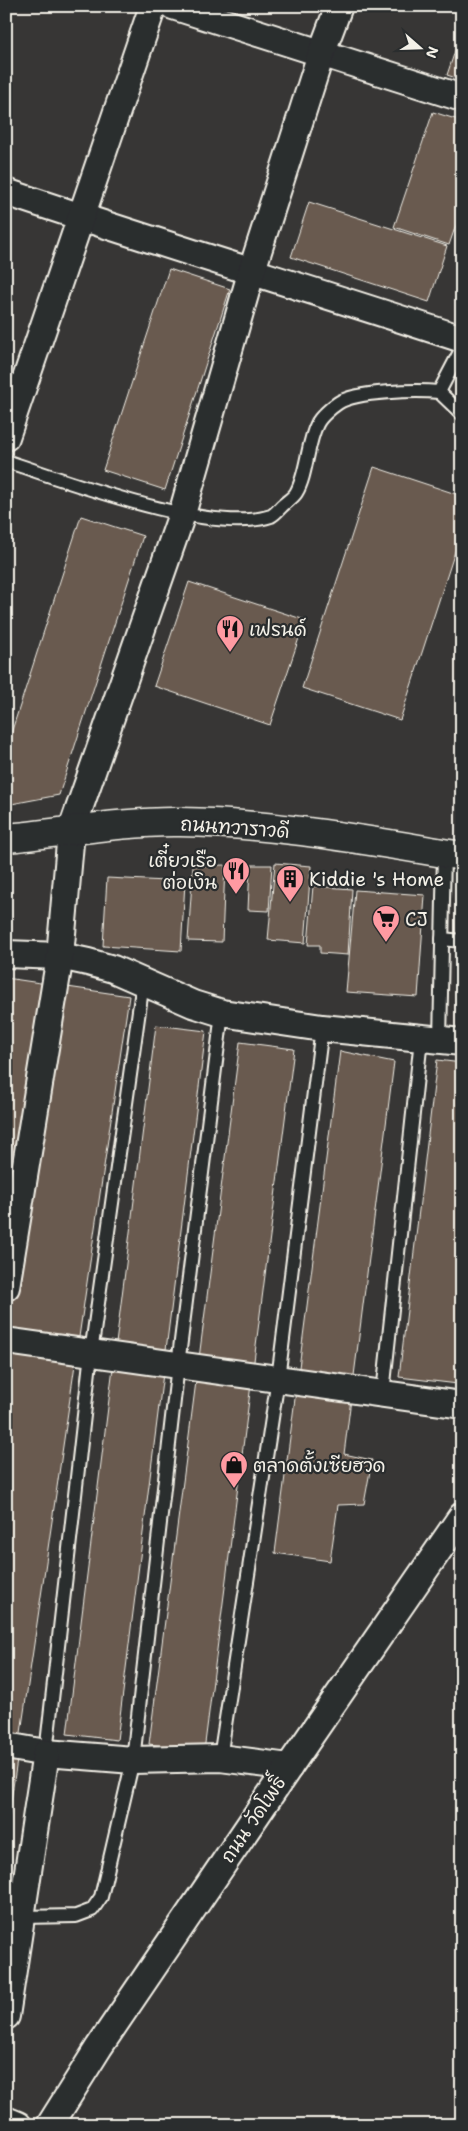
<svg xmlns="http://www.w3.org/2000/svg" width="468" height="2131" viewBox="0 0 468 2131" font-family="'Shantell Sans','Playpen Sans Thai',sans-serif">
  <rect width="100%" height="100%" fill="#373635"/>
  <filter id="ink" filterUnits="userSpaceOnUse"><feTurbulence type="fractalNoise" baseFrequency=".02" numOctaves="2"/><feDisplacementMap in="SourceGraphic" scale="10" xChannelSelector="R" yChannelSelector="G"/><feConvolveMatrix kernelMatrix="1 2 1 2 8 2 1 2 1" color-interpolation-filters="sRGB"/></filter>
  <g filter="url(#ink)">
    <g fill="#695a50" stroke="#f4f1e8">
      <path d="M 462,30 L 462,80 L 447,75 Z"/>
      <path d="M 433,112 L 462,121 L 462,208 L 449,245 L 394,227 Z"/>
      <path d="M 309,202 L 447,246 L 429,302 L 291,257 Z"/>
      <path d="M 169,269 L 230,289 L 165,490 L 103,470 Z"/>
      <path d="M 374,467 L 462,496 L 462,530 L 400,720 L 302,688 Z"/>
      <path d="M 81,516 L 143,536 L 59,795 L 6,805 L 6,749 Z"/>
      <path d="M 189,582 L 305,620 L 270,725 L 154,686 Z"/>
      <path d="M 275,863 L 311,866 L 305,943 L 268,940 Z"/>
      <path d="M 225,865 L 222,942 L 188,941 L 193,866 Z"/>
      <path d="M 250,865 L 272,865 L 269,911 L 248,910 Z"/>
      <path d="M 107,878 L 185,882 L 181,951 L 103,946 Z"/>
      <path d="M 313,886 L 352,889 L 348,955 L 320,953 L 320,945 L 308,945 Z"/>
      <path d="M 355,890 L 425,895 L 418,997 L 346,992 Z"/>
      <path d="M 6,978 L 129,996 L 6,1835 Z"/>
      <path d="M 156,1025 L 206,1031 L 117,1740 L 67,1734 Z"/>
      <path d="M 240,1042 L 294,1049 L 204,1751 L 149,1744 Z"/>
      <path d="M 340,1051 L 394,1062 L 344,1454 L 372,1460 L 364,1504 L 338,1505 L 330,1561 L 275,1553 Z"/>
      <path d="M 437,1060 L 462,1063 L 462,1350 L 458,1384 L 399,1377 Z"/>
    </g>
    <g fill="none" stroke-linecap="round" stroke-linejoin="round">
      <defs>
        <g id="service">
          <path d="M 439,392 L 462,414"/>
          <path d="M 6,461 C 67,481 212,536 271,516 C 275,514 279,509 282,506 C 286,502 293,498 296,493 C 307,475 307,443 317,424 C 320,417 332,407 338,403 C 356,391 417,390 439,392 L 462,348"/>
          <path d="M 442,939 L 462,941"/>
          <path d="M 440,1040 L 444,853"/>
          <path d="M 383,1393 L 421,1039"/>
          <path d="M 46,1753 L 91,1353 L 143,982"/>
          <path d="M 220,1758 L 278,1379 L 322,1028"/>
          <path d="M 21,1917 L 76,1916 L 92,1910 L 101,1897 L 133,1760 L 178,1365 L 222,1013"/>
        </g>
        <g id="minor">
          <path d="M 173,6 L 462,98"/>
          <path d="M 6,192 C 157,243 310,289 462,339"/>
          <path d="M 6,437 L 153,6"/>
          <path d="M 6,954 L 60,956 L 88,962 L 113,969 L 193,1004 L 222,1013 L 322,1028 L 462,1042"/>
          <path d="M 6,1287 L 60,956 L 71,832 L 182,514 L 252,270 L 321,54 L 339,6"/>
          <path d="M 6,1341 L 462,1405"/>
          <path d="M 6,1746 L 46,1753 L 133,1760 L 220,1758 L 289,1767"/>
          <path d="M 6,2016 L 46,1753"/>
          <path d="M 6,2120 L 18,2125"/>
          <path d="M 50,2125 L 99,2047 L 289,1767 L 462,1516"/>
        </g>
        <path id="tertiary" d="M 6,838 C 62,833 124,821 180,822 C 274,823 369,841 462,856"/>
      </defs>
      <use href="#service" stroke="#f4f1e8" stroke-width="16"/>
      <use href="#minor" stroke="#f4f1e8" stroke-width="30"/>
      <use href="#tertiary" stroke="#f4f1e8" stroke-width="31"/>
      <use href="#service" stroke="#2a2d2e" stroke-width="12"/>
      <use href="#minor" stroke="#2a2d2e" stroke-width="26"/>
      <use href="#tertiary" stroke="#2a2d2e" stroke-width="28"/>
    </g>
  </g>
  <defs>
    <symbol id="restaurant-pin" viewBox="-11 -11 22 30"><path d="M0 17L-7.5 6A9.5 9.5 0 1 1 7.5 6Z" fill="#ff9aa2" stroke="#2a2d2e"/><path d="M-5-6h1v4h1v-4h1v4h1v-4h1v5L-1.5 .5V6h-2V.5L-5-1ZM5-6V6H3V1.5H1.5Q1.5-4 5-6Z" fill="#111"/></symbol>
    <symbol id="building-pin" viewBox="-11 -11 22 30"><path d="M0 17L-7.5 6A9.5 9.5 0 1 1 7.5 6Z" fill="#ff9aa2" stroke="#2a2d2e"/><path d="M-4-6H4V6H1V3H-1V6H-4ZM-2.5-4.3h1.7v1.8h-1.7ZM.8-4.3h1.7v1.8H.8ZM-2.5-1h1.7V.8h-1.7ZM.8-1h1.7V.8H.8Z" fill="#111"/></symbol>
    <symbol id="supermarket-pin" viewBox="-11 -11 22 30"><path d="M0 17L-7.5 6A9.5 9.5 0 1 1 7.5 6Z" fill="#ff9aa2" stroke="#2a2d2e"/><path d="M-6-5.5h2.5l.6 2H6L4.5 2H-2.5L-4.4-4H-6ZM-1.5 3.2a1.3 1.3 0 1 0 .1 0ZM3 3.2a1.3 1.3 0 1 0 .1 0Z" fill="#111"/></symbol>
    <symbol id="shop-pin" viewBox="-11 -11 22 30"><path d="M0 17L-7.5 6A9.5 9.5 0 1 1 7.5 6Z" fill="#ff9aa2" stroke="#2a2d2e"/><path d="M-5-2.5h2.3a2.7 3.5 0 0 1 5.4 0H5L5.5 6h-11ZM-1.5-2.5h3a1.5 2.3 0 0 0-3 0Z" fill="#111"/></symbol>
  </defs>
  <g fill-rule="evenodd">
    <use href="#restaurant-pin" x="214" y="613" width="32" height="43"/>
    <use href="#restaurant-pin" x="220" y="855" width="32" height="43"/>
    <use href="#building-pin" x="274" y="863" width="32" height="43"/>
    <use href="#supermarket-pin" x="370" y="903" width="32" height="43"/>
    <use href="#shop-pin" x="218" y="1449" width="32" height="43"/>
  </g>
  <g text-anchor="middle" stroke-width="4.5" stroke-linejoin="round" paint-order="stroke">
    <g font-size="19" fill="#f4f1e8" stroke="#2a2d2e" text-anchor="start">
      <text x="249" y="636">เฟรนด์</text>
      <text x="217" y="867" text-anchor="end">เตี๋ยวเรือ<tspan x="217" dy="22">ต่อเงิน</tspan></text>
      <text x="309" y="886">Kiddie 's Home</text>
      <text x="405" y="926">CJ</text>
      <text x="253" y="1472">ตลาดตั้งเซียฮวด</text>
    </g>
    <g font-size="19" fill="#f4f1e8" stroke="#2a2d2e">
      <text transform="translate(235 827) rotate(4)" y="7">ถนนทวาราวดี</text>
      <text transform="translate(253 1819) rotate(-56)" y="7">ถนน วัดโพธิ์</text>
    </g>
  </g>
  <rect width="468" height="2131" fill="none" stroke="#2a2d2e" stroke-width="25"/>
  <rect x="12" y="12" width="443" height="2106" fill="none" stroke="#f4f1e8" stroke-width="2" filter="url(#ink)"/>
  <g transform="translate(420 48) rotate(110)" stroke="#2a2d2e" stroke-width="4" paint-order="stroke">
  <path d="M0-4L9 19L0 12L-9 19Z" fill="#f4f1e8"/>
  <text y="-8" font-size="14" font-weight="bold" text-anchor="middle" fill="#f4f1e8">N</text>
  </g>
</svg>
